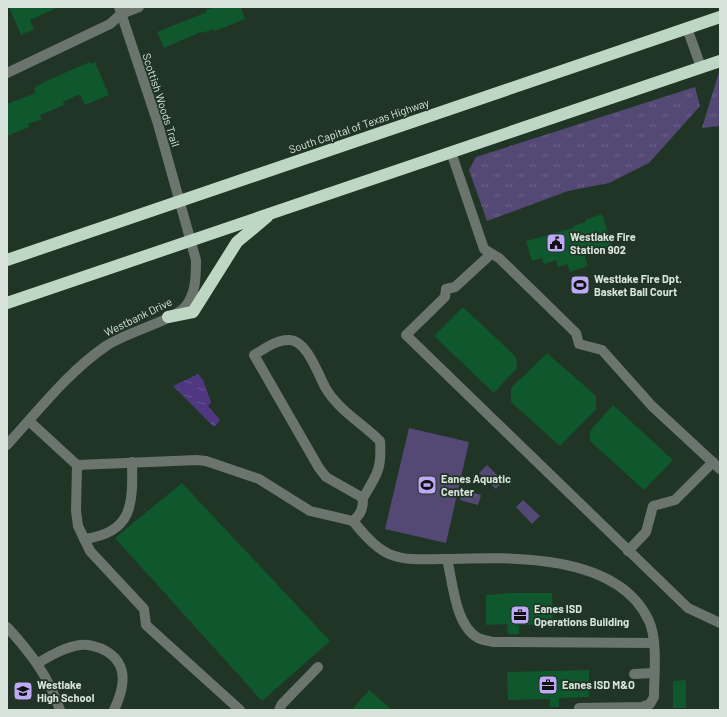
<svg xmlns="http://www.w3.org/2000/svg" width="727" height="717" viewBox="0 0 727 717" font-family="Barlow,sans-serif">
  <defs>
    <pattern id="grass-tufts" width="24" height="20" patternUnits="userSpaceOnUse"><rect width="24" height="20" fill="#544874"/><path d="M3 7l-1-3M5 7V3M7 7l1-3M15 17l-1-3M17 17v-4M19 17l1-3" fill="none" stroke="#6c6287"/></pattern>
    <pattern id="water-ripples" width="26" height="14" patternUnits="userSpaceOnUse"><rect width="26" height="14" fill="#503781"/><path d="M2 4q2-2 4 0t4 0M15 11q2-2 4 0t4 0" fill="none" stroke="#685492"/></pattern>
  </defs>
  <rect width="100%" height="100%" fill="#213526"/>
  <g fill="url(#grass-tufts)">
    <path d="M 720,71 L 720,126 L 702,128 L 719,72 Z"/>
    <path d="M 695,87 L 700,106 L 649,163 L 609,183 L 568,191 L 487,221 L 469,170 L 476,157 Z"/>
    <path d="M 463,490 L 481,495 L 478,505 L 460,500 Z"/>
  </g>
  <g fill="#544874">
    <path d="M 409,428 L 469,442 L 446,543 L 385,529 Z"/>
    <path d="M 487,465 L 503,481 L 496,489 L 479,473 Z"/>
    <path d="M 523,500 L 540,516 L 532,524 L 516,507 Z"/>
  </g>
  <path fill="url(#water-ripples)" d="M 198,374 L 203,380 L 211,402 L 208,406 L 220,420 L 214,427 L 173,386 Z"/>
  <g fill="#0f572d">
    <path d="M 9,7 L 59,7 L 30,20 L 34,29 L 21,35 Z"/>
    <path d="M 215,7 L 241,7 L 245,19 L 215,31 L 214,29 L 202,33 L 201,32 L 164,48 L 157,32 L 207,12 L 206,10 Z"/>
    <path d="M 90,62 L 91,64 L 95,62 L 109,95 L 85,105 L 80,94 L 63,102 L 64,105 L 40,115 L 42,119 L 28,124 L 29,127 L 7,136 L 7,104 L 36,93 L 34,88 L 46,81 Z"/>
    <path d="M 602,214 L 612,245 L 584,253 L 588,266 L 570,272 L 567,264 L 558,267 L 556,260 L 544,264 L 542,258 L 532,261 L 526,241 L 573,228 L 573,226 L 585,222 L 585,220 Z"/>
    <path d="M 463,307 L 516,357 L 517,368 L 494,393 L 434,336 Z"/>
    <path d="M 547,353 L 596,396 L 596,409 L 560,446 L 511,402 L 511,388 Z"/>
    <path d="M 613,405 L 673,460 L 644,490 L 590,441 L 590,431 Z"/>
    <path d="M 182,483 L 330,641 L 262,701 L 115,538 Z"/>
    <path d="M 510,593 L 552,593 L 553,624 L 519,625 L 519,634 L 508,634 L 507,624 L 486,625 L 486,595 Z"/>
    <path d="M 589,670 L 589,697 L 559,698 L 559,707 L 550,707 L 550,699 L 508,700 L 507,672 Z"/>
    <path d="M 686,680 L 686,708 L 673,708 L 673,681 Z"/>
    <path d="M 369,690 L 392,710 L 352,710 Z"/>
  </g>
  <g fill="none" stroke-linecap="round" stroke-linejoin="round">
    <g stroke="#6b756e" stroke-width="10">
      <path d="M 687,28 L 701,67"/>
      <path d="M 7,73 L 110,24 L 121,14 L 139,7"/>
      <path d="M 451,152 L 484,249 L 499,258 L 576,333 L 579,344 L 602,350 L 652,406 L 720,469"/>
      <path d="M 491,254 L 455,287 L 446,289 L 445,297 L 406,335 L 688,608 L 720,623"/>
      <path d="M 29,421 L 77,465 L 76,511 L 78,526 L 90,551 L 144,609 L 146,625 L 240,710"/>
      <path d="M 7,445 C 38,411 68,372 106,346 C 126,332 172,321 185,307 C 196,294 196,276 196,260 L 158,124 L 119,7"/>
      <path d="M 77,465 L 197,460 L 206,461 L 259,479 L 310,511 L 353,521 C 361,514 363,509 363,498 L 326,477 L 319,468 L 254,355 C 264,349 277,339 290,340 C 307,341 318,374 325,387 C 338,410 362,423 380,441 C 382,469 377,475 363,498"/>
      <path d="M 353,521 C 386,562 397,560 447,559 C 453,583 455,625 478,638 C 483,640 489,641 493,642 L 654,643"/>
      <path d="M 84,539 C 133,533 133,504 132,462"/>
      <path d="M 628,551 L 646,532 L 653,506 L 675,500 L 713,462"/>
      <path d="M 447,559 C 510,557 618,553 649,621 C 658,641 654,675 654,697 L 650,704 L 642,707 L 579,708"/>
      <path d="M 7,627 C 30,652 49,677 60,710"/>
      <path d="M 38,663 C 50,656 65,647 80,645 C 88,644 99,647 106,651 C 130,665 124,689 114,710"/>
      <path d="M 634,674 L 654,673"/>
      <path d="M 279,710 L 282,704 L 318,667"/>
    </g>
    <g stroke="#bed7c4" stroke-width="12">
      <path d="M 7,260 L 720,17"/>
      <path d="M 7,303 L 720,61"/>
      <path d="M 168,317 L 193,312 L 237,242 L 267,217"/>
    </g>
  </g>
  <defs>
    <symbol id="civic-square" viewBox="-11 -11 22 22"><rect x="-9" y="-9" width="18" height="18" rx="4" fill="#bda9f5" stroke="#213526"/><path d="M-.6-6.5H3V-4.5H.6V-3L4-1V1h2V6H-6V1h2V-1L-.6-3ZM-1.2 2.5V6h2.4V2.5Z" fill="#111"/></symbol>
    <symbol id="stadium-square" viewBox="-11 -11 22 22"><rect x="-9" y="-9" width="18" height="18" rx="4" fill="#bda9f5" stroke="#213526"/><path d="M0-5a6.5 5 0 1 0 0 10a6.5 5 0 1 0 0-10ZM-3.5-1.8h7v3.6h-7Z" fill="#111"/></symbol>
    <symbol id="office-square" viewBox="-11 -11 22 22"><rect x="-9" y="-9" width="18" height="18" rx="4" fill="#bda9f5" stroke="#213526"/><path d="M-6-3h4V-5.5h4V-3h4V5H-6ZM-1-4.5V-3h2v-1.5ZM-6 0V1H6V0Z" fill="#111"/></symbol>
    <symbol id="school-square" viewBox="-11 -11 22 22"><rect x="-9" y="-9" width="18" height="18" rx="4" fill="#bda9f5" stroke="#213526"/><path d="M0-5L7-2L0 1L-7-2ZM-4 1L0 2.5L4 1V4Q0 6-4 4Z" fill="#111"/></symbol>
  </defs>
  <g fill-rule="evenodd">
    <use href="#civic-square" x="545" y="232" width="22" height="22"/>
    <use href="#stadium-square" x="569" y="274" width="22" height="22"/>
    <use href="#stadium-square" x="416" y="474" width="22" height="22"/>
    <use href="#office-square" x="509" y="604" width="22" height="22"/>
    <use href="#office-square" x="537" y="674" width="22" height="22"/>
    <use href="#school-square" x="12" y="680" width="22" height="22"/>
  </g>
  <g text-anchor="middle" stroke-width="3.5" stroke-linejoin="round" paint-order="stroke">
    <g font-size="11" fill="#d7e3da" stroke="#213526">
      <text transform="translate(161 100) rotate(72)" y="4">Scottish Woods Trail</text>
      <text transform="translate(359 126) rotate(-19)" y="4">South Capital of Texas Highway</text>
      <text transform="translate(138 317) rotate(-26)" y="4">Westbank Drive</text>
    </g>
    <g font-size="11" font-weight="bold" fill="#d7e3da" stroke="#213526" text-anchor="start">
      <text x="570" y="241">Westlake Fire<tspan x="570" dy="13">Station 902</tspan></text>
      <text x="594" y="283">Westlake Fire Dpt.<tspan x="594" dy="13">Basket Ball Court</tspan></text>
      <text x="441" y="483">Eanes Aquatic<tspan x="441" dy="13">Center</tspan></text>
      <text x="534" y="613">Eanes ISD<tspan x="534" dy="13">Operations Building</tspan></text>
      <text x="37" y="689">Westlake<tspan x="37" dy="13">High School</tspan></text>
      <text x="562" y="689">Eanes ISD M&amp;O</text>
    </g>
  </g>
  <rect width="727" height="717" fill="none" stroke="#d7e3da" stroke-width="16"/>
</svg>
